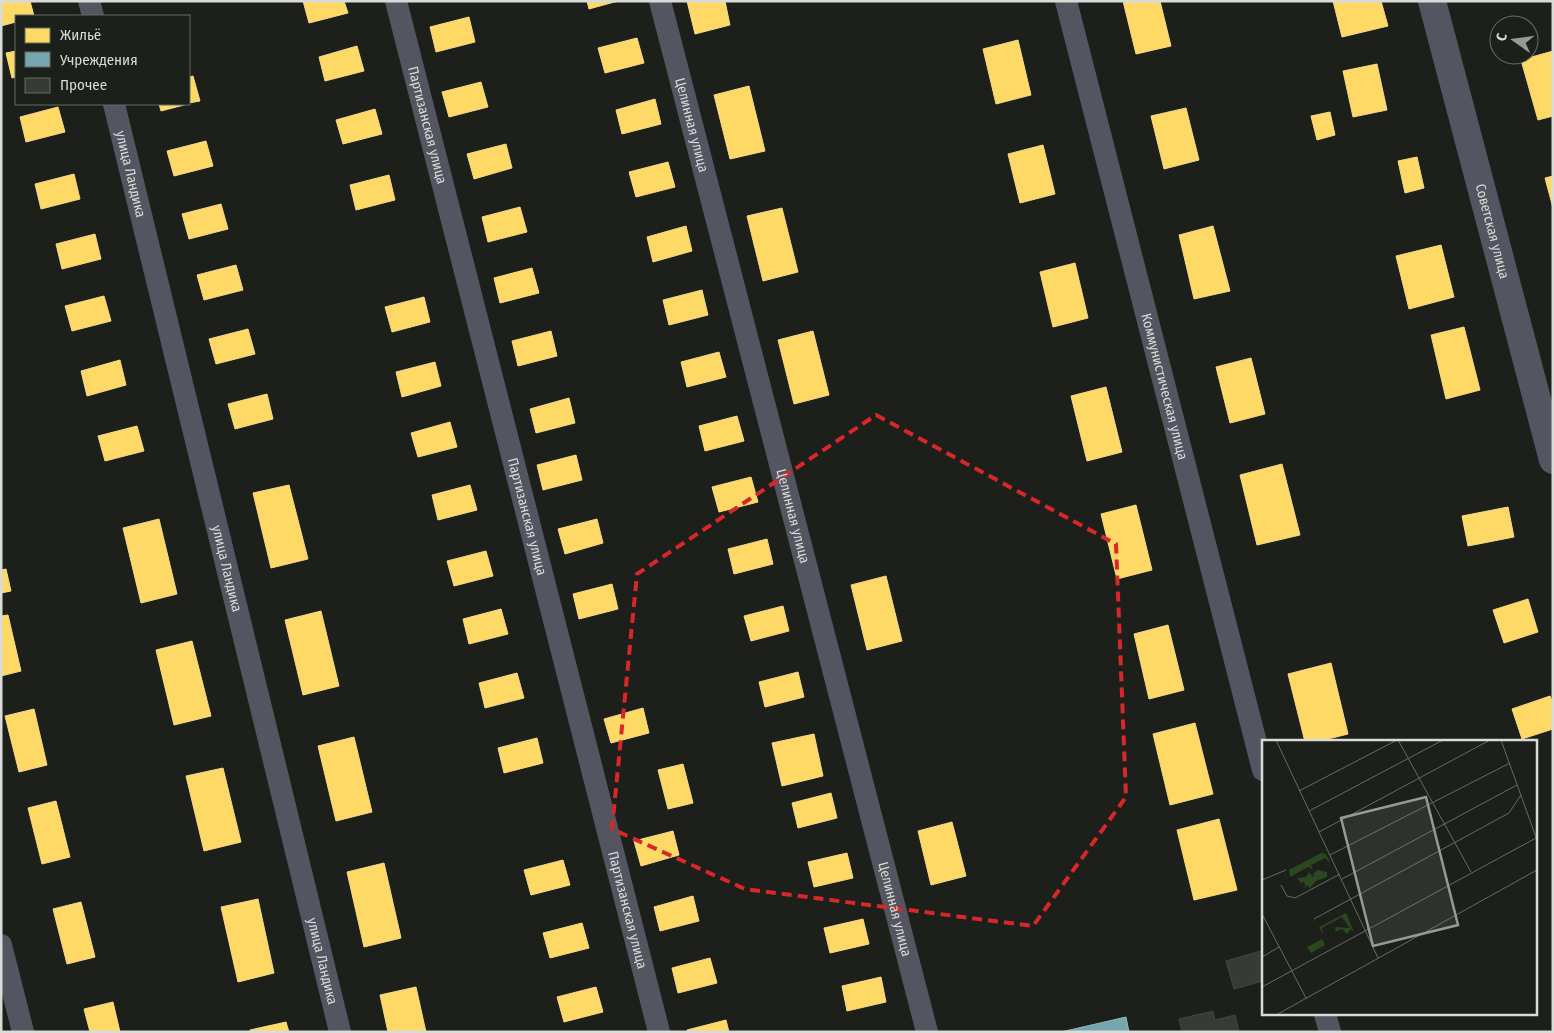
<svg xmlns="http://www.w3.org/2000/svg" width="1554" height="1033" viewBox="0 0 1554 1033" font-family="'Fira Sans Condensed',sans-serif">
  <rect width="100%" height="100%" fill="#1d1f1b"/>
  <g fill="#ffd966" stroke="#f3da88">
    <path d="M 1,1 L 30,1 L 34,16 L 16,16 L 16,22 L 1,26 Z"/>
    <path d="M 303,1 L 344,1 L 348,13 L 309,23 Z"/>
    <path d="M 587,1 L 618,1 L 589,9 Z"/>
    <path d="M 687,1 L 725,1 L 730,25 L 695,34 Z"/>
    <path d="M 1123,1 L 1160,1 L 1171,46 L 1136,54 Z"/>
    <path d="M 1333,1 L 1381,1 L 1388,26 L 1342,37 Z"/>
    <path d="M 469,17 L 475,42 L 436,52 L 430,27 Z"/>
    <path d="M 637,38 L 644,63 L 605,73 L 598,48 Z"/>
    <path d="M 1018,40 L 1031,95 L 996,104 L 983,49 Z"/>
    <path d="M 357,46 L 364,71 L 325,81 L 319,57 Z"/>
    <path d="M 16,51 L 16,77 L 12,78 L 6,53 Z"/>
    <path d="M 1553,51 L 1553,116 L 1538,120 L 1521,60 Z"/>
    <path d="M 1377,64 L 1387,110 L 1353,117 L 1343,71 Z"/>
    <path d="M 193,76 L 200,101 L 189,103 L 189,77 Z"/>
    <path d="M 481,82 L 488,107 L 449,117 L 442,92 Z"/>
    <path d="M 749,86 L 765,151 L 730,159 L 714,95 Z"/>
    <path d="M 655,99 L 661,124 L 622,134 L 616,110 Z"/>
    <path d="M 159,104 L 188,104 L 161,111 Z"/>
    <path d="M 58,107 L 65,132 L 26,142 L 20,117 Z"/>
    <path d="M 1186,108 L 1199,160 L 1164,169 L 1151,116 Z"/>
    <path d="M 375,109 L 382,134 L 343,144 L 336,120 Z"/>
    <path d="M 1330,112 L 1335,135 L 1317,140 L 1311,116 Z"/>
    <path d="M 206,141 L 213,166 L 174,176 L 167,151 Z"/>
    <path d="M 506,144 L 512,168 L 474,179 L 467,154 Z"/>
    <path d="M 1043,145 L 1055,194 L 1020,203 L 1008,154 Z"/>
    <path d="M 1417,157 L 1424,188 L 1405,193 L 1398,161 Z"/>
    <path d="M 668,162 L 675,187 L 636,197 L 629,172 Z"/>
    <path d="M 74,174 L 80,199 L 41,209 L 35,184 Z"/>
    <path d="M 389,175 L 395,200 L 356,210 L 350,185 Z"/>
    <path d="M 1553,176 L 1553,208 L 1545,178 Z"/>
    <path d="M 221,204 L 228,229 L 189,239 L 182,214 Z"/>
    <path d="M 520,207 L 527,232 L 488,242 L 482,217 Z"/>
    <path d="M 782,208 L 798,272 L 763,281 L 747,216 Z"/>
    <path d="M 686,226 L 692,251 L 653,262 L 647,237 Z"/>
    <path d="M 1213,226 L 1230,291 L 1194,299 L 1179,235 Z"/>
    <path d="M 95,234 L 101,259 L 62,269 L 56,244 Z"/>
    <path d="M 1441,245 L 1454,297 L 1409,309 L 1396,256 Z"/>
    <path d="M 1075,263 L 1088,318 L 1053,327 L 1040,272 Z"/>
    <path d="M 236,265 L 243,290 L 204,300 L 197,275 Z"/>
    <path d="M 532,268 L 539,293 L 500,303 L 494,278 Z"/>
    <path d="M 702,290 L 708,315 L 669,325 L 663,300 Z"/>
    <path d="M 104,296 L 111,321 L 72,331 L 65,306 Z"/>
    <path d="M 424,297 L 430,322 L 392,332 L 385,307 Z"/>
    <path d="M 1464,327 L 1480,390 L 1446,399 L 1431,335 Z"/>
    <path d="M 248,329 L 255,354 L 216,364 L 209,339 Z"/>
    <path d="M 551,331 L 557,356 L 518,366 L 512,341 Z"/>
    <path d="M 813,331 L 829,395 L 794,404 L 778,340 Z"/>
    <path d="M 719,352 L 726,377 L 687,387 L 681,362 Z"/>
    <path d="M 1251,358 L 1265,414 L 1230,423 L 1216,367 Z"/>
    <path d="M 120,360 L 126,385 L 87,396 L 81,371 Z"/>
    <path d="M 435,362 L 441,386 L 402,397 L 396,372 Z"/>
    <path d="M 1106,387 L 1122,452 L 1087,461 L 1071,396 Z"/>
    <path d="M 267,394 L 273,419 L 235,429 L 228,404 Z"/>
    <path d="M 569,398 L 575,423 L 536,433 L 530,409 Z"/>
    <path d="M 737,416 L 744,441 L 705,451 L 699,426 Z"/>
    <path d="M 450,422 L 457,447 L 418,457 L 411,433 Z"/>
    <path d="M 137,426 L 144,451 L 105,461 L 98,436 Z"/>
    <path d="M 576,455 L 582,480 L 543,490 L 537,465 Z"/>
    <path d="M 1282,464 L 1300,535 L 1257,545 L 1240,475 Z"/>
    <path d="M 751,477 L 758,502 L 719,512 L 712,487 Z"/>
    <path d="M 289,485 L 308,559 L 271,568 L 253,493 Z"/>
    <path d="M 470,485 L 477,510 L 438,520 L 432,495 Z"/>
    <path d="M 1136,505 L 1152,570 L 1117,579 L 1101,514 Z"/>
    <path d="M 1508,507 L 1514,537 L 1468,546 L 1462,516 Z"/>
    <path d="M 159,519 L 177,594 L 141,603 L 123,528 Z"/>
    <path d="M 597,519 L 603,543 L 565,554 L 558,529 Z"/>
    <path d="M 767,539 L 773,564 L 734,574 L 728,549 Z"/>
    <path d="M 486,551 L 493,576 L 454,586 L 447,561 Z"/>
    <path d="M 6,569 L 11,591 L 1,593 L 1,570 Z"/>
    <path d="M 886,576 L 902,641 L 867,650 L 851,585 Z"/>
    <path d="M 612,584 L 618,609 L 579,619 L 573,594 Z"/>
    <path d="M 1528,599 L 1538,632 L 1504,643 L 1493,610 Z"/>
    <path d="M 783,606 L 789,631 L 751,641 L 744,616 Z"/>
    <path d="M 501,609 L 508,634 L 469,644 L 463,619 Z"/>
    <path d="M 321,611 L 339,686 L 303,695 L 285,620 Z"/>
    <path d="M 8,615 L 21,671 L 1,676 L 1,616 Z"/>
    <path d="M 1168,625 L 1184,690 L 1149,699 L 1134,634 Z"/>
    <path d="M 192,641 L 211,716 L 174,725 L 156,650 Z"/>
    <path d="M 1331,663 L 1348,734 L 1316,742 L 1305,742 L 1288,674 Z"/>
    <path d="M 798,672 L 804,697 L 765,707 L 759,682 Z"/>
    <path d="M 517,673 L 524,698 L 485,708 L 479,683 Z"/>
    <path d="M 1550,696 L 1553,703 L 1553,729 L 1522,739 L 1512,709 Z"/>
    <path d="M 643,708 L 649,733 L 611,743 L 604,719 Z"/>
    <path d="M 34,709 L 47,765 L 19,772 L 5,716 Z"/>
    <path d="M 1195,723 L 1213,794 L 1170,805 L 1153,734 Z"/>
    <path d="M 814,734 L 823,776 L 782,786 L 772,743 Z"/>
    <path d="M 354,737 L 372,812 L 336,821 L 318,746 Z"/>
    <path d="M 537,738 L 543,763 L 504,773 L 498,748 Z"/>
    <path d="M 683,764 L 693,803 L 668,809 L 658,770 Z"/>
    <path d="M 223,768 L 241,842 L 204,851 L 186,776 Z"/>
    <path d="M 831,793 L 837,818 L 798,828 L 792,803 Z"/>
    <path d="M 56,801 L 70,857 L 42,864 L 28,808 Z"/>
    <path d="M 1219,819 L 1237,890 L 1194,900 L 1177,830 Z"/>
    <path d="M 952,822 L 966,876 L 931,885 L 918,831 Z"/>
    <path d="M 673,831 L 679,855 L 641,866 L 634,841 Z"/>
    <path d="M 847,853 L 853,878 L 814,887 L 808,862 Z"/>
    <path d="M 563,860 L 570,885 L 531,895 L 524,870 Z"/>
    <path d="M 384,863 L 401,938 L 364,947 L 347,872 Z"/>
    <path d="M 693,896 L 699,921 L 660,931 L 654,907 Z"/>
    <path d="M 258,899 L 274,973 L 238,982 L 221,907 Z"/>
    <path d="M 81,902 L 95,957 L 67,964 L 53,909 Z"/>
    <path d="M 863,919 L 869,944 L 830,953 L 824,928 Z"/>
    <path d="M 582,923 L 589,948 L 550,958 L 543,933 Z"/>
    <path d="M 710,958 L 717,983 L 678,993 L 672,968 Z"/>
    <path d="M 881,977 L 886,1002 L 847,1011 L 842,986 Z"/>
    <path d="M 416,987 L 426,1032 L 388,1032 L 380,995 Z"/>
    <path d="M 596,987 L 603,1012 L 564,1022 L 557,997 Z"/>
    <path d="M 113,1002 L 120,1032 L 90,1032 L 84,1009 Z"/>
    <path d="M 726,1020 L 729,1032 L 688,1032 L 687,1030 Z"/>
    <path d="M 286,1022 L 289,1032 L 250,1032 L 250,1030 Z"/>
  </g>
  <path fill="#76a5af" stroke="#93b5bb" d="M 1126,1017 L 1129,1032 L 1061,1032 Z"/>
  <g fill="#383a37" stroke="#444643">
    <path d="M 1261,951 L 1263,958 L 1263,981 L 1234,989 L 1226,961 Z"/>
    <path d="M 1213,1011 L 1215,1020 L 1235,1015 L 1239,1032 L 1182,1032 L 1179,1019 Z"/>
  </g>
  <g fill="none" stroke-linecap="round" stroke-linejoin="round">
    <g stroke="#555561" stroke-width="22">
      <path d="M 89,1 L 93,16"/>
      <path id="s1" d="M 396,1 L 659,1032"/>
      <path id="s2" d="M 660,1 L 927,1032"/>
      <path id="s3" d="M 1066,1 L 1263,770"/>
      <path id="s4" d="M 114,104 L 340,1032"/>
      <path d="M 1,945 L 23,1032"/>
      <path d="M 1325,1014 L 1330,1032"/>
    </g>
    <path stroke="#555561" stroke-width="28" id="s5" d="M 1432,1 L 1553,460"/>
  </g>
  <path fill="none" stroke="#d62828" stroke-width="4" stroke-dasharray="10 6" stroke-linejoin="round" d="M 876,415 L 1116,544 L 1126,797 L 1033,926 L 745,889 L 612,829 L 637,574 Z"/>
  <g text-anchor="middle" stroke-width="5" stroke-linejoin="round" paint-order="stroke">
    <g font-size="14" fill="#d8dbd7" stroke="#1c201a">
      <text dy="5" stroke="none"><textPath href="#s1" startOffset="128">Партизанская улица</textPath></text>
      <text dy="5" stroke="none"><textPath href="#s2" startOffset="128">Целинная улица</textPath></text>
      <text dy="5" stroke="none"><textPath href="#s4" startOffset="72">улица Ландика</textPath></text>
      <text dy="5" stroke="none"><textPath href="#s5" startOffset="238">Советская улица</textPath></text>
      <text dy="5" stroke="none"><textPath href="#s3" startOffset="398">Коммунистическая улица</textPath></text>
      <text dy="5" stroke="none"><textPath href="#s1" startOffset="532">Партизанская улица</textPath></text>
      <text dy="5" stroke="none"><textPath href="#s2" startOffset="532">Целинная улица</textPath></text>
      <text dy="5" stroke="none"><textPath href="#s4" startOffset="478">улица Ландика</textPath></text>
      <text dy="5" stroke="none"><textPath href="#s1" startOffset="938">Партизанская улица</textPath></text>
      <text dy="5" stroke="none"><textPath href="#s2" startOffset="938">Целинная улица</textPath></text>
      <text dy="5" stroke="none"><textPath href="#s4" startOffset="882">улица Ландика</textPath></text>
    </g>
  </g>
  <g transform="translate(1262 740)">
    <rect width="275" height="275" fill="#1d1f1b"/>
    <path d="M 59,113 L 64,114 L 68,123 L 63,118 L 49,125 L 51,130 L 46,127 L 28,137 L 27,130 ZM 56,130 L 65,132 L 65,137 L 54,141 L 48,148 L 44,145 L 44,150 L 42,142 L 39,143 L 35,138 L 44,137 L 47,132 L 52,138 L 51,134 ZM 84,173 L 92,192 L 89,189 L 85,194 L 80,189 L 73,192 L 74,187 L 88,188 L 80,177 L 60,188 L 61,195 L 57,187 ZM 60,199 L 63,205 L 49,213 L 45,207 Z" fill="#2b471d"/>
    <path fill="none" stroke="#686a66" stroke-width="1" d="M 14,0 L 116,218M 136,0 L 209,132M 239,0 L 275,100M 37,51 L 135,0M 47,71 L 181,0M 57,92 L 228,0M 68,115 L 248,23M 80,139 L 255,45M 0,140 L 24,130M 19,145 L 25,156 L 33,158 L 78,134M 0,174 L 44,258M 52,179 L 247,73 L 259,55M 0,217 L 17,207M 0,247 L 274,98M 14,275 L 275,130"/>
    <path fill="#979995" fill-opacity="0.15" stroke="#979995" stroke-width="2.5" d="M 164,57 L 196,185 L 111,206 L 79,78 Z"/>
    <rect width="275" height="275" fill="none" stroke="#d8dbd7" stroke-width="2.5"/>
  </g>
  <rect width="1554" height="1033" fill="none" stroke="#d8dbd7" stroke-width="5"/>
  <rect x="15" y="15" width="175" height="90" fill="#1c201a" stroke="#676b66"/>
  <rect x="25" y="28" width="25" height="15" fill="#ffd966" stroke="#676b66"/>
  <text x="60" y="40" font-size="15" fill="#d8dbd7">Жильё</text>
  <rect x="25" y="52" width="25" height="15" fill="#76a5af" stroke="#676b66"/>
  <text x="60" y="65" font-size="15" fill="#d8dbd7">Учреждения</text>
  <rect x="25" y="78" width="25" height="15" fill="#383a37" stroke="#676b66"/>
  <text x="60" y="90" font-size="15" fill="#d8dbd7">Прочее</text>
  <g transform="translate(1514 40) rotate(284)"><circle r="24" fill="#1c201a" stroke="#676b66"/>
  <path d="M0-4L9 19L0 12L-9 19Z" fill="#979995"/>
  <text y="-8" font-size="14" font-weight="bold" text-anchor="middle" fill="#d8dbd7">С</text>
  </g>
</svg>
